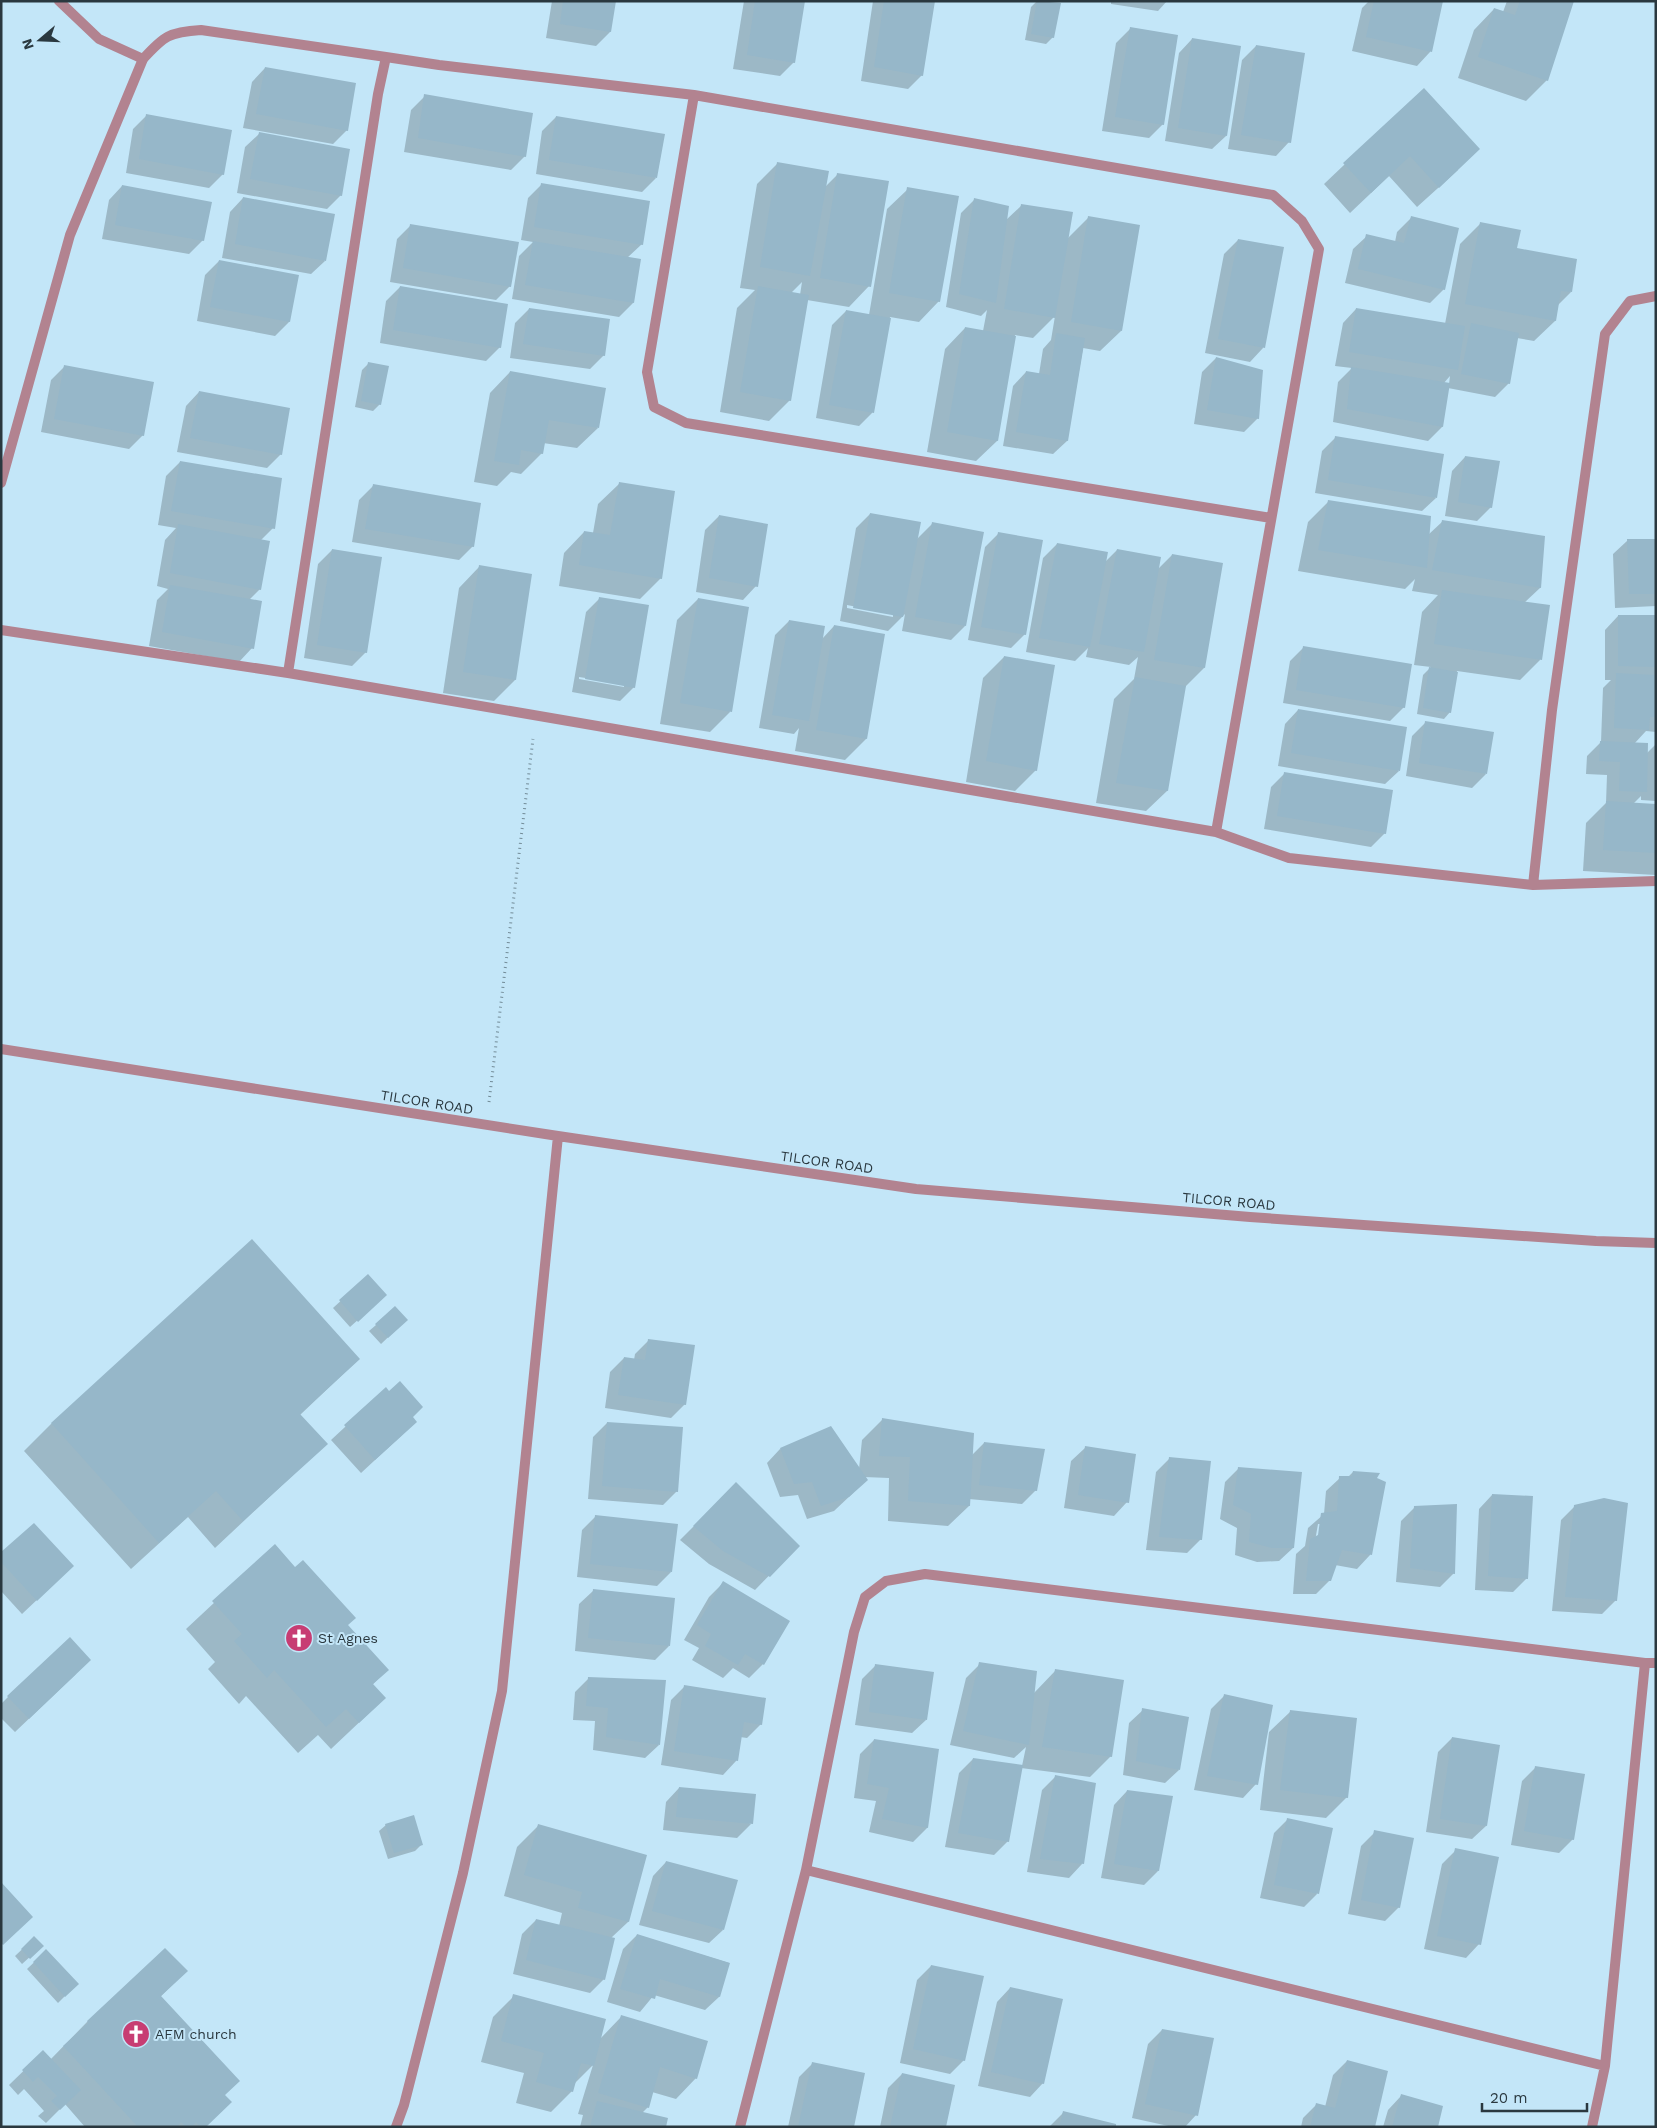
<svg xmlns="http://www.w3.org/2000/svg" width="1657" height="2128" font-family="'Work Sans',sans-serif">
<style>
.shadow{fill:#0003;fill-rule:evenodd}
.building{fill:#96b7c9}
.lines{fill:none;stroke-linecap:round;stroke-linejoin:round}
.path{stroke:#738c98;stroke-width:3;stroke-dasharray:1 4;stroke-linecap:butt}
.service{stroke:#b28390;stroke-width:10}
.minor{stroke:#b28390;stroke-width:10}
.tertiary{stroke:#b28390;stroke-width:10}
.labels{text-anchor:middle;stroke-width:4;stroke-linejoin:round;paint-order:stroke}
.street-label{font-size:14px;fill:#2a383f;stroke:#c3e6f8}
.poi-label{font-size:14px;fill:#2a383f;stroke:#c3e6f8;text-anchor:start}
</style>
<rect width="100%" height="100%" fill="#c3e6f8"/>
<path class="shadow" d="M552,1H615L610,32L596,46L546,38Z
M744,1H804L794,62L780,76L733,69Z
M873,1H933L922,75L908,89L861,81Z
M1037,1L1059,4L1053,37L1046,44L1025,40L1031,7Z
M1111,1H1167L1158,11L1111,4Z
M1369,1H1442L1430,52L1417,66L1352,51L1362,8Z
M1507,1H1572L1547,80L1526,101L1458,78L1474,30L1494,9L1503,12Z
M1130,29L1163,124L1149,138L1102,131L1116,43Z
M1192,39L1226,136L1212,149L1165,141L1179,53Z
M1256,46L1289,142L1276,156L1228,149L1242,60Z
M265,68L347,130L333,144L243,128L252,82Z
M1424,89L1458,170L1417,207L1389,176L1350,213L1324,184Z
M425,96L525,156L511,170L404,152L411,110Z
M147,115L223,174L209,188L126,173L133,129Z
M556,117L656,178L642,192L536,174L542,131Z
M259,134L341,195L327,209L237,193L245,147Z
M778,163L825,187L838,174L869,286L849,307L807,300L790,400L769,421L720,412L737,308L755,290L740,288L757,184ZM802,282L800,295L791,293Z
M542,184L642,244L627,258L633,303L619,317L512,299L519,256L533,242L521,240L528,198Z
M122,186L203,240L189,254L102,239L109,200Z
M908,189L939,301L919,322L890,317L872,413L859,426L816,418L832,325L846,311L869,315L887,209Z
M243,198L325,261L311,274L222,258L230,212Z
M974,200L1006,220L1022,205L1067,239L1088,218L1121,331L1100,351L1083,348L1067,441L1053,454L1003,446L1013,386L1026,372L1039,374L1043,349L1051,340L1055,316L1033,338L1015,335L997,441L976,461L927,452L945,349L965,328L983,331L987,310L981,316L946,307L961,213Z
M1411,218L1444,289L1430,303L1345,283L1353,249L1367,236L1395,242L1397,232Z
M1481,223L1571,292L1558,305L1555,321L1534,341L1517,338L1509,383L1495,397L1448,388L1442,427L1428,441L1333,422L1338,382L1352,368L1335,366L1343,323L1356,309L1445,324L1460,244ZM1450,376L1449,384H1443Z
M411,225L510,286L496,300L390,282L397,239Z
M1238,240L1263,348L1250,362L1205,353L1224,254Z
M219,261L297,276L289,322L275,336L197,321L205,275Z
M400,287L500,347L486,361L380,343L386,301Z
M529,309L604,355L590,369L510,358L515,323Z
M1216,358L1258,418L1244,432L1194,424L1202,372Z
M369,363L380,404L373,411L355,407L362,370Z
M65,366L143,435L129,449L41,432L51,380Z
M510,372L598,428L577,448L543,443L542,453L521,474L511,472L497,486L474,482L490,393Z
M199,392L281,454L267,468L177,452L186,406Z
M1336,437L1436,498L1422,511L1315,493L1322,451Z
M1465,457L1491,507L1477,521L1445,516L1452,471Z
M180,462L273,528L260,541V589L249,600L252,648L239,662L149,646L157,600L168,589L157,586L165,540L176,528L158,525L166,476Z
M619,484L661,578L640,599L559,586L564,553L584,532L593,533L598,504Z
M373,486L473,546L459,560L352,542L359,500Z
M1329,501L1428,535L1443,521L1544,537L1540,588L1524,603L1540,660L1520,680L1457,671L1450,712L1444,719L1417,714L1423,675L1431,667L1414,665L1422,612L1438,595L1412,591L1415,579L1405,589L1298,571L1308,522Z
M870,514L916,540L933,523L965,626L951,640L902,631L905,614L888,631L840,621L856,528ZM847,605L893,614V617L847,608Z
M719,516L756,586L743,600L696,592L705,530Z
M999,533L1025,634L1011,648L968,640L985,547Z
M1656,540V606L1615,608L1613,554L1627,541Z
M1057,544L1104,563L1117,550L1158,569L1172,555L1204,668L1184,688L1167,791L1146,811L1096,803L1114,699L1134,679L1138,657L1129,665L1086,657L1088,648L1075,661L1026,652L1043,558Z
M332,550L366,652L352,666L304,658L318,564Z
M479,567L531,575L515,680L494,701L443,693L459,588Z
M600,598L634,687L620,701L572,692L586,612ZM579,677L624,684V687L579,679Z
M698,599L730,712L710,732L660,724L677,620Z
M1618,616H1656V732L1646,731L1634,744L1647,753L1656,744V801L1641,800V796L1633,804L1656,805V875L1583,871L1586,823L1606,803L1607,775L1586,774L1587,756L1601,742L1603,688L1611,680H1605V630Z
M789,621L822,639L834,626L884,635L866,739L845,760L795,751L799,728L794,734L759,728L775,635Z
M1304,647L1404,707L1390,721L1283,703L1290,661Z
M1004,657L1036,770L1015,791L966,782L983,678Z
M1298,710L1399,771L1385,784L1278,766L1285,724Z
M1426,722L1486,774L1472,788L1406,776L1412,736Z
M1285,773L1385,833L1371,847L1264,829L1271,787Z
M368,1276L378,1302L350,1327L333,1308Z
M376,1325L400,1326L381,1344L369,1331Z
M649,1340L685,1404L671,1418L605,1408L610,1372L624,1358L634,1360L635,1354Z
M359,1359L300,1415L326,1444L215,1548L188,1517L131,1569L24,1451L52,1423Z
M386,1389L411,1418L401,1436L361,1473L331,1440Z
M883,1419L971,1456L984,1443L1036,1490L1022,1504L969,1499V1506L948,1526L888,1521L889,1478L864,1477L852,1494L834,1511L807,1519L798,1495L780,1497L767,1463L780,1449L859,1469L862,1440Z
M607,1423L677,1491L663,1505L588,1499L593,1437Z
M1085,1448L1127,1502L1114,1516L1064,1508L1071,1461Z
M1170,1458L1201,1539L1187,1553L1146,1550L1156,1472Z
M1239,1468L1293,1548L1279,1561L1257,1562L1235,1555L1237,1528L1220,1519L1225,1482Z
M1353,1472L1385,1483L1370,1555L1357,1569L1335,1565L1330,1580L1316,1594H1293L1296,1554L1305,1546L1308,1528L1324,1514L1326,1491L1340,1478L1348,1477ZM1318,1524H1321L1318,1542L1315,1541Z
M736,1484L798,1546L755,1590L709,1564L680,1540Z
M1492,1495L1527,1578L1513,1592L1475,1590L1479,1509Z
M1575,1506L1616,1600L1602,1614L1552,1611L1561,1520Z
M1415,1507L1454,1573L1440,1587L1396,1582L1401,1521Z
M596,1516L671,1572L657,1586L577,1577L582,1530Z
M275,1546L387,1670L372,1685L385,1698L331,1749L318,1735L298,1753L246,1696L239,1704L208,1669L215,1662L186,1629Z
M1,1554L58,1580L22,1614L1,1591Z
M723,1583L763,1664L749,1678L733,1668L723,1678L692,1660L699,1648L684,1640L709,1597Z
M593,1591L669,1646L655,1660L575,1651L579,1604Z
M980,1664L1034,1693L1056,1670L1111,1756L1090,1777L1021,1768L1008,1841L994,1855L945,1847L959,1773L973,1759L1022,1766L1026,1747L1014,1758L950,1745L966,1678Z
M875,1666L926,1720L912,1733L855,1725L862,1679Z
M76,1674L15,1732L1,1718V1704L8,1697Z
M589,1678L659,1745L645,1758L593,1750L595,1721L573,1720L575,1692Z
M685,1686L761,1724L747,1738L740,1737L736,1761L723,1775L661,1765L671,1700Z
M1224,1696L1256,1784L1243,1798L1194,1790L1211,1709Z
M1143,1710L1179,1770L1165,1783L1123,1775L1129,1723Z
M1290,1712L1347,1797L1326,1818L1260,1810L1269,1732Z
M1452,1738L1486,1826L1472,1839L1426,1832L1438,1752Z
M874,1740L938,1750L927,1828L913,1842L869,1832L876,1801L854,1798L860,1754Z
M1536,1767L1573,1839L1559,1853L1511,1845L1522,1781Z
M1056,1776L1082,1864L1069,1878L1027,1872L1042,1790Z
M679,1788L751,1824L737,1838L663,1830L666,1802Z
M1127,1791L1158,1871L1144,1885L1101,1878L1114,1805Z
M1288,1819L1317,1894L1304,1907L1260,1898L1274,1833Z
M386,1825L421,1845L415,1851L388,1859L379,1831Z
M538,1826L646,1856L628,1922L611,1938L604,1979L590,1993L513,1974L522,1934L536,1920L559,1926L562,1913L504,1896L517,1847Z
M1375,1832L1399,1907L1385,1921L1348,1914L1361,1846Z
M1456,1850L1479,1944L1466,1958L1424,1949L1442,1864Z
M666,1862L723,1930L709,1943L639,1925L653,1876Z
M637,1935L729,1963L719,1997L705,2010L654,1995L640,2012L607,2002L623,1949Z
M34,1938L42,1946L22,1964L15,1956Z
M46,1951L77,1984L58,2003L27,1969Z
M931,1966L964,2060L950,2074L900,2063L917,1980Z
M186,1971L160,1997L224,2095L206,2127H85L65,2104L46,2123L38,2116L44,2111L24,2089L18,2095L9,2085L43,2052L50,2060L87,2022Z
M1010,1988L1043,2083L1030,2097L978,2086L997,2002Z
M514,1996L600,2039L621,2017L696,2078L676,2099L652,2092L648,2107L642,2113L664,2127H580L583,2115L578,2114L593,2065L574,2084L572,2091L551,2112L516,2103L524,2073L481,2062L493,2017Z
M1162,2030L1196,2115L1185,2127H1173L1132,2118L1148,2044Z
M1347,2061L1373,2127H1301L1303,2118L1317,2104L1325,2107L1333,2075Z
M813,2063L853,2127H788L799,2077Z
M902,2074L945,2127H880L888,2088Z
M1401,2096L1436,2127H1383L1388,2110Z
M1063,2113L1114,2127H1049Z"/>
<path class="building" d="M563,1H616L611,32L560,24Z
M755,1H805L795,63L747,55Z
M884,1H935L923,76L874,67Z
M1037,1L1061,3L1054,38L1031,34Z
M1374,1H1443L1432,52L1366,37Z
M1520,1H1574L1548,81L1478,57L1494,8L1515,15Z
M1130,27L1178,35L1164,125L1115,117Z
M1192,38L1241,46L1227,136L1178,128Z
M1256,45L1305,53L1291,143L1241,135Z
M265,67L356,83L348,131L256,114Z
M1424,88L1480,149L1439,188L1410,156L1371,193L1343,163Z
M424,94L533,113L526,157L418,138Z
M146,114L232,130L224,175L139,159Z
M556,116L665,134L657,178L549,160Z
M259,132L350,149L342,196L250,179Z
M777,162L829,171L810,276L760,267Z
M837,173L889,181L871,287L820,278Z
M541,183L650,201L643,245L534,227Z
M122,185L212,202L204,241L115,225Z
M907,187L959,196L940,302L889,293Z
M243,197L335,214L326,261L235,244Z
M974,198L1009,206L996,303L959,294Z
M1021,204L1073,212L1055,318L1004,309Z
M1088,216L1140,225L1122,331L1071,322Z
M1411,216L1459,228L1445,290L1358,269L1366,234L1404,243Z
M1480,222L1521,230L1517,248L1577,259L1572,292L1561,291L1556,321L1465,304Z
M410,224L519,242L511,287L403,268Z
M1238,239L1284,247L1265,348L1218,339Z
M533,241L641,259L634,303L525,285Z
M219,260L299,275L290,322L210,307Z
M400,286L508,304L501,348L393,330Z
M758,286L809,295L791,401L740,392Z
M529,308L610,319L605,356L523,344Z
M1356,308L1465,326L1458,370L1349,352Z
M846,310L891,318L874,413L829,405Z
M1471,323L1519,333L1510,384L1461,374Z
M965,327L1016,336L998,441L947,432Z
M1056,333L1085,338L1068,441L1016,432L1026,371L1050,375Z
M1216,357L1263,370L1259,419L1207,410Z
M368,362L389,366L381,405L361,401Z
M64,365L154,382L144,436L54,419Z
M1351,367L1450,383L1443,427L1347,409Z
M510,371L606,388L599,428L549,420L543,454L521,450L519,465L494,461Z
M199,391L290,408L282,455L190,438Z
M1335,436L1444,454L1437,498L1328,480Z
M1465,456L1500,461L1492,508L1458,502Z
M180,461L282,478L275,529L171,511Z
M619,482L675,491L662,579L579,565L584,531L610,535Z
M373,484L481,503L474,547L365,529Z
M1328,500L1431,516L1427,568L1318,550Z
M870,513L921,522L903,617L853,608Z
M719,515L768,524L758,587L709,578Z
M1442,520L1545,536L1541,588L1432,570Z
M932,522L984,532L966,626L915,617Z
M178,524L270,541L261,590L170,573Z
M998,532L1043,540L1026,635L981,627Z
M1627,539H1656V594H1629Z
M1057,543L1108,552L1090,647L1039,638Z
M332,549L382,557L367,653L317,645Z
M1117,549L1161,557L1144,652L1099,644Z
M1172,554L1223,563L1205,668L1154,660Z
M479,565L532,574L516,680L463,672Z
M170,585L262,601L254,649L162,632Z
M1442,590L1550,605L1542,660L1434,644Z
M599,597L649,605L635,688L585,679Z
M698,598L749,607L732,712L680,703Z
M1618,615H1656V667L1618,666Z
M789,620L825,626L809,721L772,715Z
M834,625L885,634L867,739L816,730Z
M1303,646L1412,664L1405,708L1296,690Z
M1004,656L1055,665L1037,771L986,761Z
M1429,667L1458,672L1451,713L1423,708Z
M1616,673L1656,675V717H1650L1649,730L1614,728Z
M1135,677L1186,686L1168,791L1116,783Z
M1298,709L1407,727L1400,771L1291,753Z
M1425,721L1494,732L1487,774L1419,763Z
M1600,741L1648,743L1647,792L1619,791L1620,762L1599,761Z
M1284,772L1393,790L1386,834L1277,816Z
M1606,801L1656,804V853L1603,850Z
M252,1239L360,1359L300,1414L328,1444L243,1521L216,1491L159,1543L51,1423Z
M368,1274L387,1295L358,1322L339,1300Z
M395,1306L408,1320L388,1338L375,1324Z
M648,1339L695,1345L686,1405L618,1395L624,1357L645,1360Z
M400,1381L423,1407L413,1417L417,1422L375,1460L344,1425L386,1387L389,1391Z
M882,1418L974,1433L970,1506L908,1501L910,1457L879,1456Z
M607,1422L683,1427L678,1492L602,1486Z
M831,1426L868,1480L849,1497L821,1506L812,1482L794,1484L780,1448Z
M984,1442L1045,1449L1037,1491L979,1485Z
M1085,1446L1136,1454L1129,1503L1078,1495Z
M1169,1457L1211,1461L1202,1540L1159,1537Z
M1238,1467L1302,1472L1294,1548H1272L1249,1542L1251,1514L1233,1505Z
M1353,1471L1380,1473L1377,1478L1386,1482L1372,1555L1342,1550L1331,1581H1306L1310,1539L1318,1535L1321,1513L1337,1511L1339,1476H1352Z
M736,1482L800,1546L770,1577L723,1551L693,1526Z
M1492,1494L1533,1496L1528,1579L1488,1576Z
M1604,1498L1628,1503L1617,1601L1565,1597L1574,1505Z
M1457,1504L1455,1574L1410,1568L1414,1506Z
M595,1515L678,1524L672,1572L590,1564Z
M34,1523L74,1566L37,1601L1,1562V1552Z
M275,1544L295,1567L303,1560L356,1618L348,1625L389,1670L373,1684L386,1698L359,1723L346,1709L326,1727L274,1670L267,1678L234,1641L242,1634L212,1601Z
M723,1581L790,1621L764,1665L745,1654L738,1665L705,1646L711,1634L697,1625Z
M593,1589L675,1598L670,1646L588,1638Z
M70,1637L91,1660L29,1719L7,1696Z
M979,1662L1037,1671L1029,1745L963,1731Z
M875,1664L934,1672L927,1720L869,1712Z
M1055,1669L1124,1680L1112,1757L1042,1747Z
M588,1677L666,1680L660,1745L606,1737L608,1708L586,1706Z
M684,1685L766,1698L762,1725L744,1722L738,1761L674,1751Z
M1224,1694L1273,1705L1258,1785L1207,1776Z
M1142,1708L1189,1717L1180,1770L1136,1761Z
M1290,1710L1357,1718L1348,1798L1280,1790Z
M1452,1737L1500,1745L1487,1826L1440,1819Z
M874,1739L939,1749L928,1828L882,1819L889,1788L867,1784Z
M973,1758L1023,1765L1009,1842L958,1833Z
M1535,1766L1585,1774L1574,1840L1524,1831Z
M1055,1775L1096,1783L1084,1864L1040,1859Z
M679,1787L756,1794L753,1824L676,1817Z
M1127,1790L1173,1796L1159,1871L1114,1864Z
M414,1815L423,1845L394,1853L385,1824Z
M1287,1818L1333,1828L1319,1894L1274,1885Z
M538,1824L647,1855L629,1922L578,1908L582,1892L524,1875Z
M1374,1830L1414,1838L1400,1908L1361,1900Z
M1455,1848L1499,1857L1481,1945L1437,1936Z
M666,1861L738,1880L724,1930L652,1911Z
M1,1882L33,1917L3,1945L1,1943Z
M536,1919L615,1938L605,1980L526,1960Z
M637,1934L730,1963L720,1997L660,1979L655,1999L620,1989Z
M34,1936L44,1946L30,1959L21,1949Z
M165,1948L188,1971L161,1996L240,2081L225,2095L232,2102L206,2127H200L196,2122L192,2127H186L181,2122L177,2127H138L63,2046L88,2023L87,2021Z
M46,1949L79,1984L65,1997L33,1962Z
M931,1965L984,1976L965,2061L913,2049Z
M1010,1987L1063,1999L1044,2084L991,2072Z
M513,1994L606,2019L594,2066L581,2063L573,2092L536,2082L544,2053L501,2041Z
M621,2015L708,2041L697,2079L660,2067L649,2108L598,2093Z
M1162,2029L1214,2038L1198,2116L1145,2104Z
M43,2050L81,2090L60,2110L51,2101L57,2096L38,2077L33,2082L22,2070Z
M1347,2060L1388,2071L1375,2127H1310L1316,2103L1335,2108Z
M812,2062L865,2073L854,2127H798Z
M902,2073L955,2085L946,2127H890Z
M1401,2094L1443,2106L1438,2127H1392Z
M597,2101L668,2118L666,2127H590Z
M1063,2111L1116,2124V2127H1059Z"/>
<g class="lines">
<path class="path" d="M489,1102L533,739"/>
<path class="service" d="M59,1L99,39L143,59"/>
<path class="minor" d="M1,483L70,235L143,59C164,36 169,32 201,30L386,57
M1,630L288,673L1216,832L1289,858L1533,885L1656,881
M288,673L378,94L386,57L439,65L694,95
M1216,832L1319,249L1302,221L1273,195L694,95L647,372L654,407L686,423L1271,518
M1533,885L1552,710L1605,334L1630,301L1656,296
M806,1870L1605,2066
M740,2127L806,1870L854,1632L865,1597L886,1581L925,1574L1645,1663H1656
M1592,2127L1605,2066L1645,1663"/>
<path class="tertiary" d="M1,1049L558,1136L916,1189L1250,1217L1596,1241L1656,1243
M396,2127L404,2105L463,1873L502,1691L558,1136"/>
</g>
<defs>
<g id="church-disc" transform="scale(1.4375)"><circle r="9.5" fill="#c73d73" stroke="#c3e6f8"/><path d="M-1.2-6h2.4v3.5h3.3v2.4h-3.3V6h-2.4V-.1h-3.3v-2.4h3.3Z" fill="#fff"/></g>
</defs>
<g fill-rule="evenodd">
<use href="#church-disc" x="299" y="1638"/>
<use href="#church-disc" x="136" y="2034"/>
</g>
<g class="labels">
<g class="street-label">
<text transform="translate(427 1102) rotate(9)" y="5">TILCOR ROAD</text>
<text transform="translate(827 1162) rotate(8)" y="5">TILCOR ROAD</text>
<text transform="translate(1229 1201) rotate(5)" y="5">TILCOR ROAD</text>
</g>
<g class="poi-label">
<text x="318" y="1643">St Agnes</text>
<text x="155" y="2039">AFM church</text>
</g>
</g>
<rect width="1657" height="2128" fill="none" stroke="#2a383f" stroke-width="5"/>
<g transform="translate(40 40) rotate(251)" stroke="#c3e6f8" stroke-width="4" paint-order="stroke">
<path d="M0-4L9 19L0 12L-9 19Z" fill="#2a383f"/>
<text y="-8" font-size="14" font-weight="bold" text-anchor="middle" fill="#2a383f">N</text>
</g>
<path d="M1482 2103v8h105v-8" fill="none" stroke="#2a383f" stroke-width="2.5"/>
<text x="1490" y="2103" font-size="15" fill="#2a383f" stroke="#c3e6f8" stroke-width="4" paint-order="stroke">20 m</text>
</svg>
